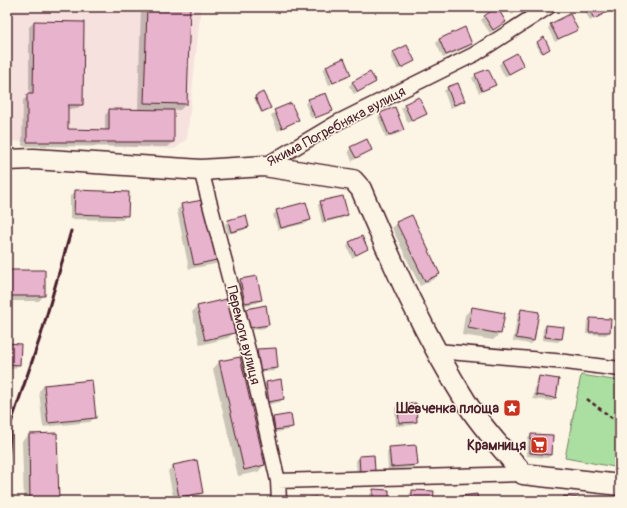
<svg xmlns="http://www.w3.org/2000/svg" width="627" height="508" font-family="Pangolin,sans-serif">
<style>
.built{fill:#f6e1de}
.green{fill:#abdfa1;stroke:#7a7f66}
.shadow{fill:#0003}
.building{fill:#e8b3cc;stroke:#4a1f2b}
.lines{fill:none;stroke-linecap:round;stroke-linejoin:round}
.street-casing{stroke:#4a1f2b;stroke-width:17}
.secondary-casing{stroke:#4a1f2b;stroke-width:23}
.path{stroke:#4a1f2b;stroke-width:2.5;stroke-dasharray:4 3;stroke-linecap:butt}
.street{stroke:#fcf5e5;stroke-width:14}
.secondary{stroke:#fcf5e5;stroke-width:20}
.rail{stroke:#4a1f2b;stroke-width:3}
.labels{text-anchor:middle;stroke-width:3;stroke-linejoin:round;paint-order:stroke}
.street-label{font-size:14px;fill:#4a1f2b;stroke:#fcf5e5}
.poi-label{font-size:14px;font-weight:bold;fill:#4a1f2b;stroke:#fcf5e5;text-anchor:end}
</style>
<rect width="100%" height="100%" fill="#fcf5e5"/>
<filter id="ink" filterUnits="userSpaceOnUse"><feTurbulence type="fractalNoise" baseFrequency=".025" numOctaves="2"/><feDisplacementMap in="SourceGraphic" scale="8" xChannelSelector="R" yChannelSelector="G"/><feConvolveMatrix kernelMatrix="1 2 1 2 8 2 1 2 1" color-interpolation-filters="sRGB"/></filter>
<g filter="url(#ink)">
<path class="built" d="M7,7H201L187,139L175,149L7,141Z"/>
<path class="green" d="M581,375L620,381V468L565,458Z"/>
<path class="shadow" d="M141,7H189L186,104L180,110H173V142L168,147L22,146L23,100L29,95V27L34,22L82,104L77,109H67V130L105,131V115L110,110L138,111Z
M507,7H525L512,15Z
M583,7H613L614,8L590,21Z
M484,17L505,22L490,33L481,20Z
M551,25L576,29L555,42L548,28Z
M439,39L471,43L468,47L443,58L436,43Z
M544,39L548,50L541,53L536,44Z
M394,53L414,61L398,70L391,56Z
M343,60L350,75L347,78L329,85L323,70L326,67Z
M502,61L523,66L505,77L499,65Z
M476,75L494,85L479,93L472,78Z
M375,81L354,94L349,86L353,82Z
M448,88L464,101L461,104L450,108L444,91Z
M255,97L268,109L261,113L254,98Z
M309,100L332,111L329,114V112L311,118L305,103Z
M291,104L298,120L278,131L271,115Z
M404,105L425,114L408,123L401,108Z
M381,114L403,129L400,133L386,138L378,117Z
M351,148L371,150L352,161L348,151Z
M76,191L127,215L122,220L70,219V196Z
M321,202L347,215L343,218L322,223L318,205Z
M182,205L220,259L215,264L189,269L177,210Z
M277,211L310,219L307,223L278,230L273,215Z
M229,221L248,226L244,230L228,234L225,224Z
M397,223L439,274L434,279L420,286L392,228Z
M350,243L367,249L352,258L347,246Z
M7,271L44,295L39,301H7Z
M256,277L261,300L257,303L242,306L237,283L240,280Z
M197,307L234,333L228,338L200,345L192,312Z
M472,308L500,334L493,340L462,335L465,315Z
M246,310L268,324L265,328L246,331L243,313Z
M522,310L534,340L530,344L513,341L518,313Z
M590,319L609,332L606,335L586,334L587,322Z
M546,326L561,339L558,342L542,340L543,329Z
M7,344L19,364L14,369H7Z
M258,350L277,368L274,371L257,373L255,354Z
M219,362L264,465L258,472L238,476L213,369Z
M539,377L558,380L555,398L552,401L533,399L536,380Z
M266,383L283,399L280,402L266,405L263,386Z
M44,386L95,417L90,422L43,427L39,391Z
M398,405L416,422L412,425L396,426L395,408Z
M273,418L292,427L288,430L272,433L270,421Z
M56,434L58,501H24L22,441L29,435Z
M532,435L551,454L548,458L527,456L528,438Z
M390,448L417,464L413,468L388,470L387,452Z
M359,457L374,470L371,473L357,475L356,461Z
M173,466L202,492L197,497L174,501L168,471Z
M374,490L388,501H370V494Z
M413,491L432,501H409V494Z"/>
<path class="building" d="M147,7H190L187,104L144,103Z
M497,7L506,22L493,30L484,16Z
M588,7H614L615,8L594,19Z
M570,14L578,30L558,39L550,24Z
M34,21L84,22L83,105H68V129L109,130V109L174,110V142H27V94H33Z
M465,27L472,44L446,55L439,39Z
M544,37L550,49L543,53L537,42Z
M407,45L415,61L401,68L393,52Z
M517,53L524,66L509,74L502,61Z
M344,58L351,75L333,83L326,66Z
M488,69L496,85L482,91L475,74Z
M370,72L376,82L358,92L352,82Z
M458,83L465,101L454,105L447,87Z
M263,92L271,108L262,112L255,96Z
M326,93L333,111L315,118L308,99Z
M419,97L427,114L412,121L404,104Z
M291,103L299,120L282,128L274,110Z
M395,107L404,130L389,135L380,113Z
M367,139L372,150L356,158L350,147Z
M75,190L129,192L128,216L74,214Z
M343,196L348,215L325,221L320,201Z
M208,199L221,259L194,265L181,204Z
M306,202L311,220L281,228L276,210Z
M246,215L249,227L231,232L228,220Z
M412,215L440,274L425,281L396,222Z
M362,236L368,249L356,255L349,242Z
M7,270H45V296H7Z
M257,276L262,300L245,303L240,279Z
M227,299L235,333L205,340L197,306Z
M266,305L269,325L249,328L246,309Z
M472,307L505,313L501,334L468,328Z
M521,309L539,312L534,341L516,338Z
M590,318L611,319L610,332H589Z
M546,325L564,327L562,339L545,337Z
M7,343L21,344L20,365L7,364Z
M276,348L278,368L260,370L257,349Z
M240,357L265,465L244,470L219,361Z
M539,376L559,379L556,398L536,395Z
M281,379L284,399L269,402L266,382Z
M92,380L96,418L48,423L44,385Z
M416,403L417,422L399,423L398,404Z
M291,414L293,427L275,430L273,417Z
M57,433L59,501H30L29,434Z
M531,434L553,435L552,455L530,453Z
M416,445L418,465L391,467L389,447Z
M374,455L375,471L360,472L359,456Z
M197,460L203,493L179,497L173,465Z
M373,489L389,490V501H373Z
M412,490L434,491L433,501H412Z
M477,494L478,501H461V496Z
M564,496L586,499V501H563Z
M316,497L317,501H297V499Z"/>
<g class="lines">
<g class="street-casing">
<path id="street" d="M264,166L338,122L475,54L548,7
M201,170L248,350L278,481L279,501
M437,351L566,362L620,369
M278,481L523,474"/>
</g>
<g class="secondary-casing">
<path id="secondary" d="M7,160L34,159L201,170L264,166L353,180L361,189C392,263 425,337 468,405C483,429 505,451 523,474L620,485"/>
</g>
<path class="path" d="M587,399L620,424"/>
<use href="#street" class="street"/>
<use href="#secondary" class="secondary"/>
<path class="rail" d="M8,501L7,473L11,423L41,335L71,231"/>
</g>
</g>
<defs>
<g id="sight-square" transform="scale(0.9)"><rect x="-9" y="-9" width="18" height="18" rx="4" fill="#c8321e" stroke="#fcf5e5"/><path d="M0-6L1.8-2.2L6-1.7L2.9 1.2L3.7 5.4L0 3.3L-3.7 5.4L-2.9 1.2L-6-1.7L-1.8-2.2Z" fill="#fff"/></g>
<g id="supermarket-square" transform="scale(0.9)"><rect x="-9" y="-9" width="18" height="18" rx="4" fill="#c8321e" stroke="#fcf5e5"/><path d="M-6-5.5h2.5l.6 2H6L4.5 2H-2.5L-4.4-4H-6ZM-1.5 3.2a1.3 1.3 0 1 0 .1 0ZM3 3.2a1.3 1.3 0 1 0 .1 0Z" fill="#fff"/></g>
</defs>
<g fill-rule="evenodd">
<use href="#sight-square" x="512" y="408"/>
<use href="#supermarket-square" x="539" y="445"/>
</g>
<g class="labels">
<g class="street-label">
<text transform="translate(336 126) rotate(-28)" y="5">Якима Погребняка вулиця</text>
<text transform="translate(244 335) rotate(76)" y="5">Перемоги вулиця</text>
</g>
<g class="poi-label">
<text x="499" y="413">Шевченка площа</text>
<text x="526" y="450">Крамниця</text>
</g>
</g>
<rect width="627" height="508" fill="none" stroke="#fcf5e5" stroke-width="24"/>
<rect x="12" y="12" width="603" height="484" fill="none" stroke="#4a1f2b" stroke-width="1.5" filter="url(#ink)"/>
</svg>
